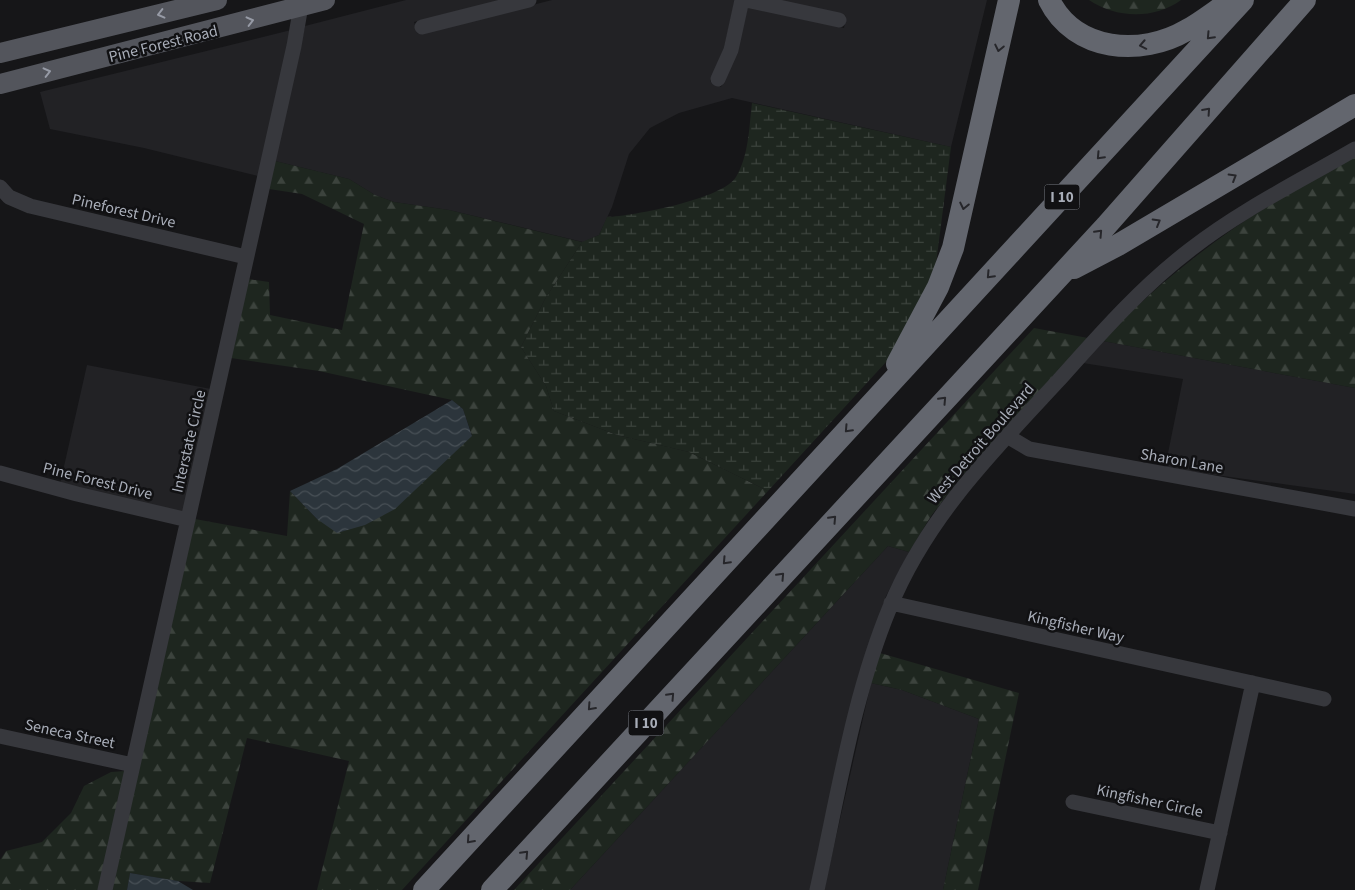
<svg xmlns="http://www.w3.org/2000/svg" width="1355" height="890" font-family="'Source Sans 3',sans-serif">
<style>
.built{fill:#222225}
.forest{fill:url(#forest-firs)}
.wetland{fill:url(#wetland-marsh)}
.water{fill:url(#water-waves)}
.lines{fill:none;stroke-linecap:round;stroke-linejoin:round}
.minor{stroke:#37383d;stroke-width:15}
.major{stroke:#53555c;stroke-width:20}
.highway{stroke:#63666e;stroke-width:22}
.oneway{stroke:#979ba6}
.oneway2{stroke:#26262a}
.labels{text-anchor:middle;stroke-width:5;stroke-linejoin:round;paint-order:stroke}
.shield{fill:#111113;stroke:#7b7e86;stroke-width:1}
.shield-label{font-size:15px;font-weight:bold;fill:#a8adb8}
.street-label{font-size:16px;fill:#a8adb8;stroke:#111113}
</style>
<defs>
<pattern id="forest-firs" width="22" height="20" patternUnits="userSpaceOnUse" patternTransform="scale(1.25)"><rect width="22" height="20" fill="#1e261f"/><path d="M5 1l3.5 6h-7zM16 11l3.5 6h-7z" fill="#3c433d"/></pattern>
<pattern id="wetland-marsh" width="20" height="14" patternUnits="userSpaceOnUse" patternTransform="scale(1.25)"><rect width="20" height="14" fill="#1e261f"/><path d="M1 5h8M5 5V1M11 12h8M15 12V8" fill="none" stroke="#3c433d"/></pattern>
<pattern id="water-waves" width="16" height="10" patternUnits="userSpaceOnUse" patternTransform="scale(1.25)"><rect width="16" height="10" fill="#2c353c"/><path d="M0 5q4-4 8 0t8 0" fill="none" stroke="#485056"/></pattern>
</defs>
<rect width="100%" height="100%" fill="#161618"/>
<path class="built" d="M406,0H504L414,22L418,34L552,0H735L724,48L710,81L721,87L737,52L748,6L844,28L846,16L773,0H987L951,147L732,98L679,113L650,128L629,154L612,207L599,235L583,242L449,210L394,202L375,195L349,179L275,161L305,26Z
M291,30L258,176L144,148L50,129L40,92Z
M1103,341L1355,388V494L1165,468L1183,379L1083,363Z
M87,365L211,389L183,512L60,484Z
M888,546L909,552L886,596L810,890H570Z
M871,683L902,690L979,719L943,890H824Z"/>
<path class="forest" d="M1089,0H1181C1154,20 1115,18 1089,0Z
M1355,157V388L1103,341C1172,266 1264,202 1355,157Z
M275,161L349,179L375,195L394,202L449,210L582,242L545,299L521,347L546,386L554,411L617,435L689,452L768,491L402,890H317L349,761L247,738L210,883L178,881L130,873L127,890H112L195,519L287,536L290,491L317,519L443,463L472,435L463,409L452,400L319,371L231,358L248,279L269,282L270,315L342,330L364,224L302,194L269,189Z
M1034,328L1088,338L960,478L931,516L909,552L888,546L570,890H514Z
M880,653L1019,693L978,890H943L979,719L902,690L871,683Z
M125,771L98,890H0V860L6,851L42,842L71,813L84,786L111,772Z"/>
<path class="wetland" d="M752,103L951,147L936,264L916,315L897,350L768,491L689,452L617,435L554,411L546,386L521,347L545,299L582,242L599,235L607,217C633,216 723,199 736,177C749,155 749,127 752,103Z"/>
<path class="water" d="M452,400L463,409L472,436L395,509L365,525L337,533L317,519L290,491L337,469Z
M130,873L178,881L193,890H127Z"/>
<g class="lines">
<path class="minor" d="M746,0L839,20
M422,27L529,0
M718,79L731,50L742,0
M0,187L9,197L30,206L246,257
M1007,436L1029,449L1355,509
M0,473L77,494L188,520
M891,603L1324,699
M0,736L133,765
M1073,802L1220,833
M105,890L294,46L302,0
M817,890C838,796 853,696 890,607C927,517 993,451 1058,381C1100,334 1141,287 1191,249C1241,210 1300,181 1355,149
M1207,890L1253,683"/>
<path class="major" d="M0,53L217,0
M0,84L325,0"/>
<path class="highway" d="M1049,0C1075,52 1141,57 1187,30C1202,22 1215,11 1229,2
M1074,268L1118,245L1355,105
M897,364L938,287L953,248L1009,0
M424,890L1243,0
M492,890L1106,226L1305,0"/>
</g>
<defs><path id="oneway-chevron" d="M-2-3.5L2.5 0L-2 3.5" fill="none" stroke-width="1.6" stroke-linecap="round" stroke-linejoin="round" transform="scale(1.25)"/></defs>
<g class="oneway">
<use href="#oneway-chevron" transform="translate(161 14) rotate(166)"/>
<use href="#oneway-chevron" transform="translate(250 21) rotate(-14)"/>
<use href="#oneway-chevron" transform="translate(47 72) rotate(-14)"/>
</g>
<g class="oneway2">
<use href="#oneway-chevron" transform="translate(1210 36) rotate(133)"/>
<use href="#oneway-chevron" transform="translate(1143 45) rotate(169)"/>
<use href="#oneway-chevron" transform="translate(999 48) rotate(102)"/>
<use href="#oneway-chevron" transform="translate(1207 111) rotate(-48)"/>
<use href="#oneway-chevron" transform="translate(1100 156) rotate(133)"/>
<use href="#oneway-chevron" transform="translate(1233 177) rotate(-31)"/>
<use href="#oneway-chevron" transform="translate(964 206) rotate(102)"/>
<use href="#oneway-chevron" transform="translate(1157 222) rotate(-30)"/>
<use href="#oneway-chevron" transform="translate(1099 233) rotate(-47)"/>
<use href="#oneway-chevron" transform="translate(990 275) rotate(133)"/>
<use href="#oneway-chevron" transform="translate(943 400) rotate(-47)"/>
<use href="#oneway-chevron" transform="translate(848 429) rotate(133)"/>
<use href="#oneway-chevron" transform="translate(833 519) rotate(-47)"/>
<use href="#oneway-chevron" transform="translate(726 561) rotate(133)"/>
<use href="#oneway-chevron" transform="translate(781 576) rotate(-47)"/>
<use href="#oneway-chevron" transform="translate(671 696) rotate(-47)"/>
<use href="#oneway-chevron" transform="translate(591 707) rotate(132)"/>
<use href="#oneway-chevron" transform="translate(470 840) rotate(132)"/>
<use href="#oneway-chevron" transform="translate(525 854) rotate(-47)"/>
</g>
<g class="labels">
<g class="shield">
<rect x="1044.5" y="184.5" width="35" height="25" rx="4"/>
<rect x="628.5" y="710.5" width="35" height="25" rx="4"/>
</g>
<g class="shield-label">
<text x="1062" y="202">I 10</text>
<text x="646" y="728">I 10</text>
</g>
<g class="street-label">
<text transform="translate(163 43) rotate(-14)" y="6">Pine Forest Road</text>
<text transform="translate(124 210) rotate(13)" y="6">Pineforest Drive</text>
<text transform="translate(188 441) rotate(-77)" y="6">Interstate Circle</text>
<text transform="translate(980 443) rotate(-49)" y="6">West Detroit Boulevard</text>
<text transform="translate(1182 460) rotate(10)" y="6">Sharon Lane</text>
<text transform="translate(98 480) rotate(14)" y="6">Pine Forest Drive</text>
<text transform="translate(1076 626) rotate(13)" y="6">Kingfisher Way</text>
<text transform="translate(70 733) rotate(12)" y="6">Seneca Street</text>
<text transform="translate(1150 800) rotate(12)" y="6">Kingfisher Circle</text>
</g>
</g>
</svg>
